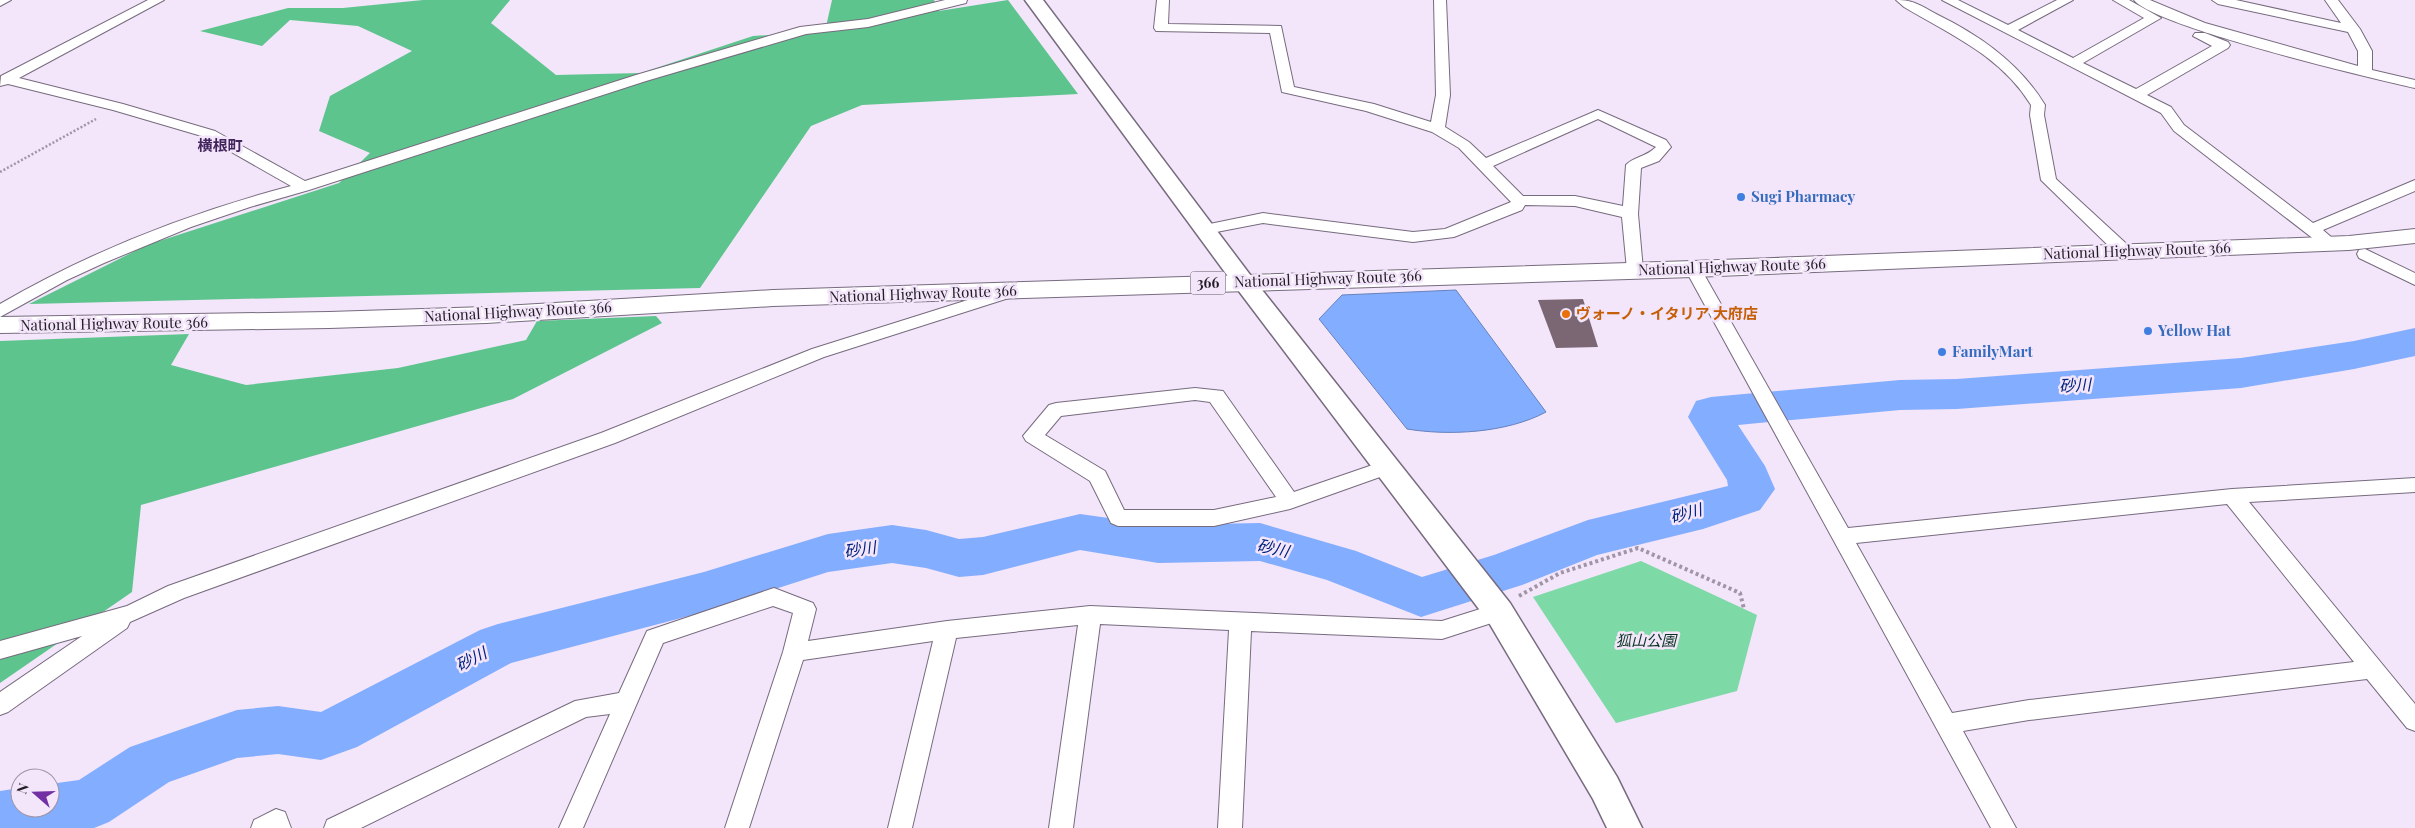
<svg xmlns="http://www.w3.org/2000/svg" width="2415" height="828" font-family="'Playfair Display','Noto Sans JP',serif">
<style>
.green{fill:#7dd9a5}
.forest{fill:#5dc48d}
.water{fill:#83adfe;stroke:#6682bd}
.lines{fill:none;stroke-linecap:round;stroke-linejoin:round}
.river{fill:#83adfe;fill-rule:evenodd}
.building{fill:#7b6673}
.street-casing{stroke:#776b7e;stroke-width:2}
.secondary-casing{stroke:#776b7e;stroke-width:3}
.highway-casing{stroke:#776b7e;stroke-width:2}
.path-far1{stroke:#a095a5;stroke-width:2.5;stroke-dasharray:2 2;stroke-linecap:butt}
.path{stroke:#a095a5;stroke-width:4;stroke-dasharray:3 3;stroke-linecap:butt}
.street{fill:#fff;fill-rule:evenodd}
.secondary{fill:#fff;fill-rule:evenodd}
.highway{fill:#fff;fill-rule:evenodd}
.shop-dot{fill:#3f7fe0;stroke:#f3e5fa;stroke-width:2}
.food-dot{fill:#e8710a;stroke:#f3e5fa;stroke-width:2}
.labels{text-anchor:middle;stroke-width:5;stroke-linejoin:round;paint-order:stroke}
.shield{fill:#f3e5fa;stroke:#615964;stroke-width:1}
.shield-label{font-size:14px;font-weight:bold;fill:#221d24}
.far-quarter-label{font-size:15px;font-weight:bold;fill:#43255d;stroke:#f3e5fa}
.shop-label{font-size:15px;font-weight:bold;fill:#366cbe;stroke:#f3e5fa;text-anchor:start}
.street-label{font-size:15px;fill:#221d24;stroke:#f3e5fa}
.food-label{font-size:15px;font-weight:bold;fill:#c56008;stroke:#f3e5fa;text-anchor:start}
.park-label{font-size:15px;font-style:italic;fill:#04321d;stroke:#f3e5fa}
.water-label{font-size:16px;font-style:italic;fill:#00227c;stroke:#f3e5fa}
</style>
<rect width="100%" height="100%" fill="#f3e5fa"/>
<path class="green" d="M1641,561L1757,615L1737,691L1616,723L1533,597Z"/>
<path class="forest" d="M423,0H510L491,23L556,75L641,73L753,36L825,31L832,0H934L939,11L1008,0L1078,94L862,105L811,126L700,288L29,304L147,245L339,183L370,153L319,131L330,96L412,51L358,26L290,20L262,46L200,31L288,8H343Z
M656,316L662,323L513,399L141,505L132,592L0,683V341L189,334L171,365L246,385L398,368L526,340L537,321Z"/>
<path class="water" d="M1456,290L1546,412C1507,433 1449,436 1407,429L1319,319L1342,295Z"/>
<g class="lines">
<path class="river" d="M2415,328V356L2354,369L2241,388L1957,409L1900,410L1738,425L1765,466L1775,489L1760,510L1703,529L1597,555L1522,585L1421,617L1327,580L1260,561L1158,563L1080,550L983,575L959,577L926,568L892,563L828,572L704,612L511,663L357,747L321,760L278,754L237,758L169,782L109,822L94,828H0V791L20,788V808H50V784L79,780L130,747L237,710L278,706L321,712L480,630L498,624L704,572L828,534L892,525L926,530L959,539L983,537L1080,514L1158,525L1260,523L1356,551L1422,577L1494,555L1588,520L1728,486L1727,480L1688,417L1696,401L1711,397L1900,380L1957,379L2241,358L2354,341Z"/>
</g>
<path class="building" d="M1583,299L1598,347L1556,348L1538,300Z"/>
<g class="lines">
<g class="street-casing">
<path id="street" d="M0,0H11L0,6Z
M148,0H164L19,78L123,104L215,131L305,181L636,75L800,27L868,19L945,0H967L966,3L868,27L806,34L646,81L309,190L250,207L191,227L104,263L67,280L0,317V304C91,251 189,213 291,186L205,137L113,110L8,84L0,86L1,76Z
M1157,0H1169L1168,24L1281,26L1294,87L1374,104L1431,122L1436,95L1434,0H1446L1450,95L1445,127L1469,142L1486,158L1598,110L1666,140L1671,147L1659,161L1641,168L1638,214L1643,270L1641,274H1629L1627,270L1622,217L1575,206L1525,205L1522,210L1454,237L1413,242L1263,223L1206,234L1200,232L1198,229L1200,226L1263,213L1413,232L1445,229L1511,202L1459,148L1432,132L1366,111L1282,92L1270,33L1156,31L1154,28ZM1598,119L1656,147C1646,157 1633,157 1626,165L1623,206L1575,196H1523L1493,166Z
M1896,0C1915,0 1921,6 1938,15C1981,36 2020,64 2045,105L2044,115L2056,179L2131,248L2133,252L2131,256H2119L2041,180L2030,115L2031,105C2001,56 1951,35 1904,7Z
M1942,0H1958L2008,25L2057,0H2073L2018,30L2073,58L2144,18L2113,0H2129L2161,18L2083,63L2136,89L2212,46L2193,36L2195,33H2205L2228,42L2230,45L2228,48L2147,95L2171,107L2184,125L2313,223L2415,180V191L2323,230L2338,243L2336,247H2324L2174,131L2161,113Z
M2134,0H2150L2205,23L2358,66V51L2348,32L2218,4L2212,0H2236L2341,23L2325,0H2338L2360,29L2372,51V70L2415,80V88C2371,78 2155,27 2134,0Z
M2365,249L2415,273V285L2359,258L2357,254L2359,250Z
M1693,264L1699,265L1701,269L1848,528L2232,489L2415,478V492L2249,502L2415,704V731L2407,728L2367,679L2029,720L1963,731L2016,828H1991L1685,269L1687,265ZM2227,504L2354,662L2029,700L1952,713L1856,543Z
M1009,287L1015,288L1018,292L1015,296L824,357L615,443L184,598L130,622L127,628L8,712L0,715V692L82,636L0,659V641L127,606L168,586L601,433L812,349Z
M1195,388L1223,391L1294,492L1387,460L1394,462L1397,467L1394,472L1290,509L1214,526H1118L1111,523L1090,481L1026,441L1023,436L1049,405L1056,403ZM1195,400L1210,402L1276,497L1214,510H1124L1105,471L1045,435L1061,416Z
M774,588L813,603L816,609L808,641L947,621L1090,606L1442,621L1499,603L1507,606L1510,612L1507,618L1442,639L1251,631L1242,828H1218L1229,630L1100,624L1073,828H1049L1078,625L956,638L912,828H888L933,641L803,660L749,828H725L783,652L793,613L773,606L663,643L583,828H559L610,714L586,717L361,828H324L327,820L575,701L619,693L647,631Z
M276,809L285,812L291,828H251L254,820Z"/>
</g>
<g class="secondary-casing">
<path id="secondary" d="M1025,0H1043L1251,276L1510,603L1617,777L1642,828H1607L1593,799L1488,621L1235,286Z"/>
</g>
<g class="highway-casing">
<path id="highway" d="M2415,229V243L2349,250L1693,277L773,306L486,323L329,328L0,333V317L329,312L486,307L773,290L1693,261L2349,236Z"/>
</g>
<path class="path-far1" d="M0,172L96,119"/>
<path class="path" d="M1519,596L1560,573L1638,548L1740,593L1744,609"/>
<use href="#street" class="street"/>
<use href="#secondary" class="secondary"/>
<use href="#highway" class="highway"/>
</g>
<g class="shop-dot">
<circle cx="1741" cy="197" r="5"/>
<circle cx="2148" cy="331" r="5"/>
<circle cx="1942" cy="352" r="5"/>
</g>
<circle class="food-dot" cx="1566" cy="314" r="5"/>
<g class="labels">
<rect class="shield" x="1190.5" y="271.5" width="35" height="23" rx="4"/>
<g class="shield-label">
<text x="1208" y="288">366</text>
</g>
<g class="far-quarter-label">
<text x="220" y="151">横根町</text>
</g>
<g class="shop-label">
<text x="1751" y="202">Sugi Pharmacy</text>
<text x="2158" y="336">Yellow Hat</text>
<text x="1952" y="357">FamilyMart</text>
</g>
<g class="street-label">
<text transform="translate(2137 251) rotate(-2)" y="5">National Highway Route 366</text>
<text transform="translate(1732 267) rotate(-2)" y="5">National Highway Route 366</text>
<text transform="translate(1328 279) rotate(-2)" y="5">National Highway Route 366</text>
<text transform="translate(923 294) rotate(-2)" y="5">National Highway Route 366</text>
<text transform="translate(518 312) rotate(-3)" y="5">National Highway Route 366</text>
<text transform="translate(114 324) rotate(-1)" y="5">National Highway Route 366</text>
</g>
<g class="food-label">
<text x="1576" y="319">ヴォーノ・イタリア 大府店</text>
</g>
<g class="park-label">
<text x="1646" y="646">狐山公園</text>
</g>
<g class="water-label">
<text transform="translate(2075 385) rotate(-3)" y="6">砂川</text>
<text transform="translate(1686 513) rotate(-15)" y="6">砂川</text>
<text transform="translate(1273 548) rotate(13)" y="6">砂川</text>
<text transform="translate(860 549) rotate(-8)" y="6">砂川</text>
<text transform="translate(471 659) rotate(-27)" y="6">砂川</text>
</g>
</g>
<g transform="translate(35 793) rotate(290)"><circle r="24" fill="#f3e5fa" stroke="#9f95a4"/>
<path d="M0-4L9 19L0 12L-9 19Z" fill="#7230a4"/>
<text y="-8" font-size="14" font-weight="bold" text-anchor="middle" fill="#221d24">N</text>
</g>
</svg>
